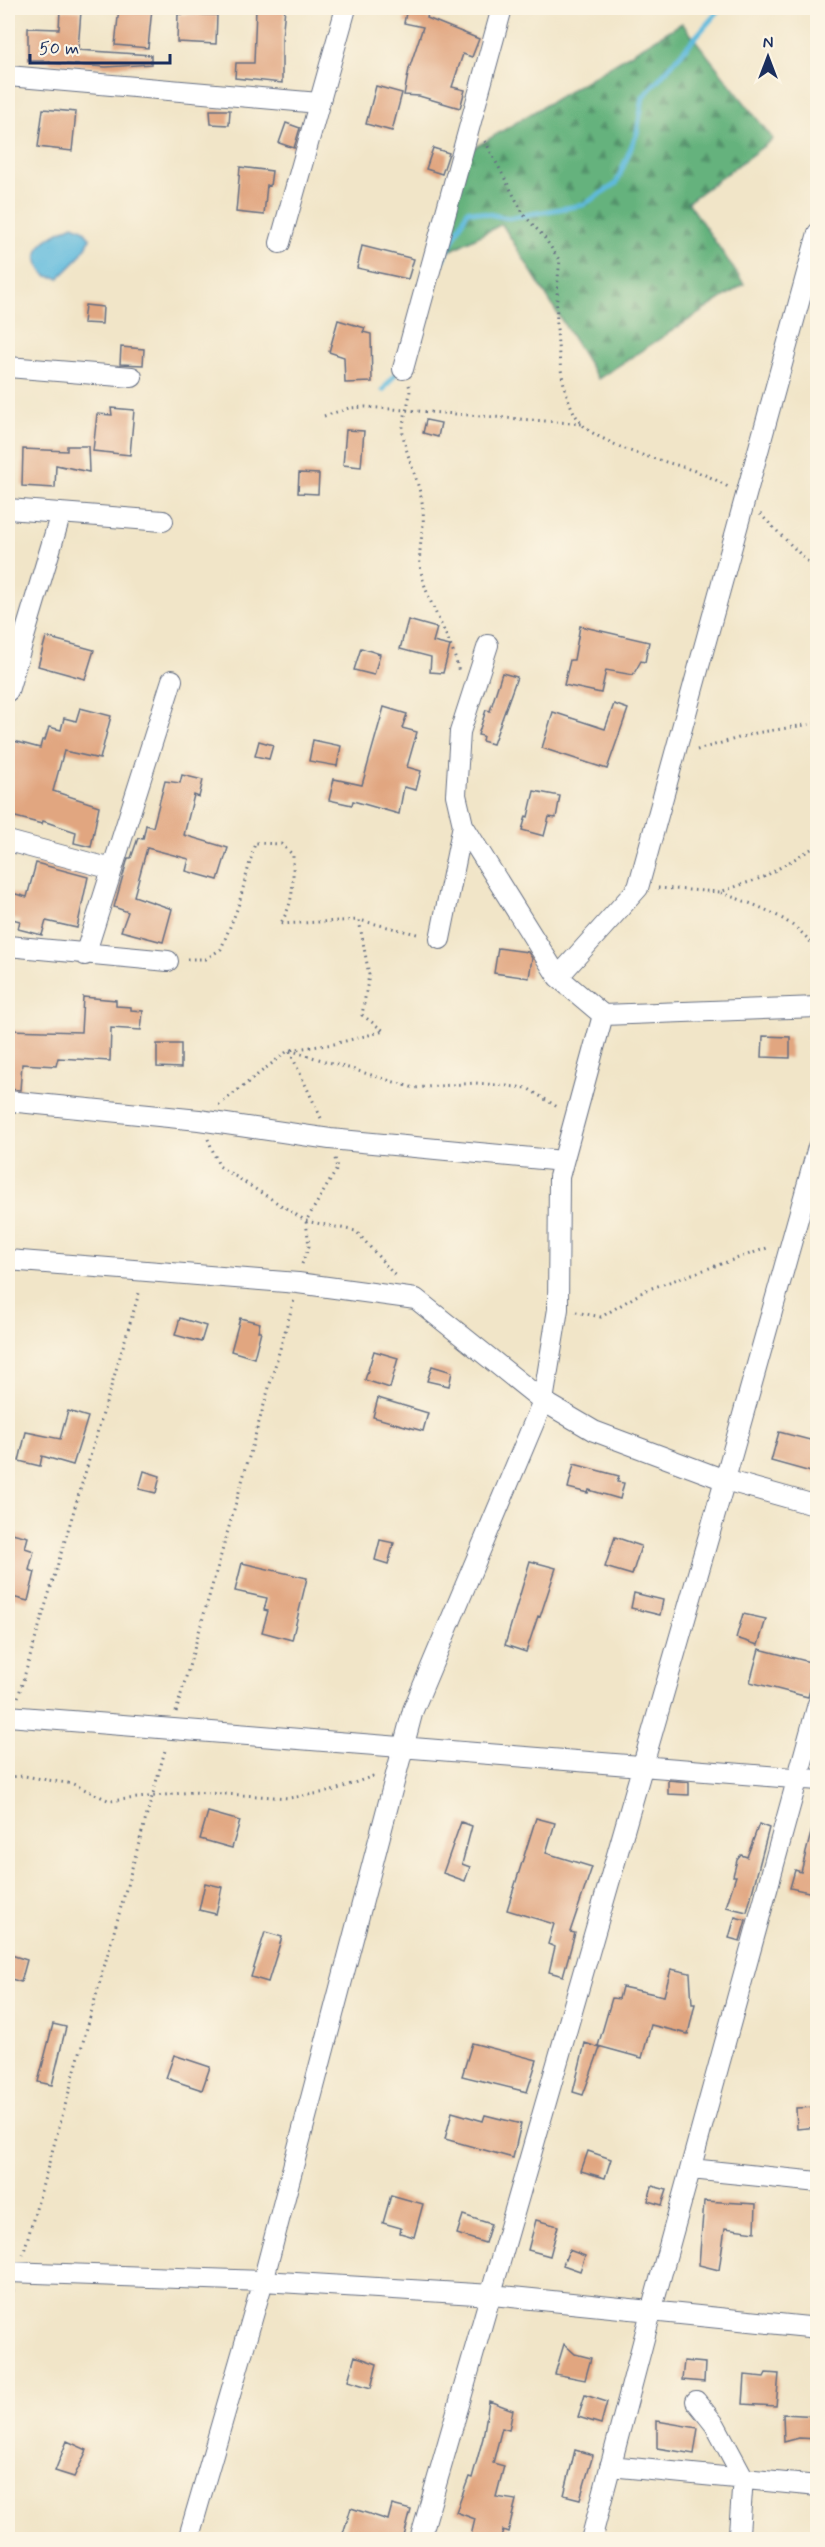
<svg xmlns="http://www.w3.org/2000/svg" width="825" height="2547" font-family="Mynerve,sans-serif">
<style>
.forest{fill:url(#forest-firs);stroke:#40706e;stroke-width:1.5}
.water{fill:#5fbadd;stroke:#3d749e;stroke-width:1.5}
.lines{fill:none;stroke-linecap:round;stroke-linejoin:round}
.stream{stroke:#5fbadd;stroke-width:5}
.building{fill:#e1a680}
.minor-casing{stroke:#666f83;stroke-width:22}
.path{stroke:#666f83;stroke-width:3;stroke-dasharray:1.5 4.5;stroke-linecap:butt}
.minor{stroke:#fff;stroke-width:20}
</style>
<defs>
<pattern id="forest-firs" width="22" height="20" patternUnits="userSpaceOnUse" patternTransform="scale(1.5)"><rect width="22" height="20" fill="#65b27d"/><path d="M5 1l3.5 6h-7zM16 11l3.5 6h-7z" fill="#52916a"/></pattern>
</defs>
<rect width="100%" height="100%" fill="#fcf5e5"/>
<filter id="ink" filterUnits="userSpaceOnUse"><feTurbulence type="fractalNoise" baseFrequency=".0167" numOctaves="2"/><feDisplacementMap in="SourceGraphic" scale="12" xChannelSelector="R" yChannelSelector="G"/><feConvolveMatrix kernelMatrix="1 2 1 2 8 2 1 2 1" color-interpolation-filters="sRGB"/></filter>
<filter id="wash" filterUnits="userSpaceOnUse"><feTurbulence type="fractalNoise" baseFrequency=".008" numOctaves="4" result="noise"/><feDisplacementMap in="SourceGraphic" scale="24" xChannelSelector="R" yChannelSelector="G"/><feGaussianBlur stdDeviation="1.35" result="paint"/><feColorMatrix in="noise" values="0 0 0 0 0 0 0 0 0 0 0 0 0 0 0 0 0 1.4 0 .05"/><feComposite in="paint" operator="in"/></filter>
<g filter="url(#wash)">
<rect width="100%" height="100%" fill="#f1e5c8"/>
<path class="forest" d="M682,23L773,139L688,202L744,284L598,379L502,224L434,259L462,155Z"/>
<path class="water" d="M73,225L83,229L90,238L87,246L75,262L59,278L46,276C21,249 51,236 73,225Z"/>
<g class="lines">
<path class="stream" d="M442,262L468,210L508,218L583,205L616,184L637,133L643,97L721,8
M383,390L399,369"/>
</g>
<g id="blocks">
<path class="building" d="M119,8H152L148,48L115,45Z
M256,8H285L282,38V83L235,78L236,63H254Z
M407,8H429L427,18L479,39L472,57L463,54L452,87L465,90L460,108L419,96L404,95L409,69L423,27L404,23Z
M60,10L81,11L78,50L151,55V64L106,67L50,63V61H28V28L59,29Z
M178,14L217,15L216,44L177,42Z
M376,86L402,93L392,131L366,124Z
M43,109L76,112L72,151L38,147Z
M210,110H230L229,125L211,124Z
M286,123L300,128L294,148L279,143Z
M433,148L449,153L442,174L426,169Z
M240,167L272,171L270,186L267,185L264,215L236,212Z
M362,246L414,259L408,279L357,268Z
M85,305L103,307L102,324L83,323Z
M338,320L365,328L363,332L371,334L372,382L345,383L344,357L329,352Z
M121,347L144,349L143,365L120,364Z
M111,408L134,410L130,455L93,451L97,414L112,415Z
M426,420L441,423L438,437L423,433Z
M346,430L364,431L361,467L343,465Z
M67,446H88L89,472L56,465L55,488L22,486L23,449L67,451Z
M299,473L319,474L318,494L298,493Z
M408,620L437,628L433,642L450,646L443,673L430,672L431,657L400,649Z
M580,626L649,642L645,662L641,661L633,675L606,670L601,693L564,685L570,660H574Z
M46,637L94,650L85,679L38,666Z
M361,648L380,654L374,675L354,670Z
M502,673L517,677L493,744L482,741L483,736L478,735L486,710L490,711Z
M614,704L628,709L607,769L542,748L553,712L605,729Z
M384,707L407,714L402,728L417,732L407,767L421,771L416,790L404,787L399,814L353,801L352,805L329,800L334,779L362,785Z
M80,708L111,716L100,759L64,751L53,791L99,806L91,847L74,843L76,832L43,821L42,824L8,815V750L10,740L40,748L42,740H45L49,727L61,730L64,718L76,721Z
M313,740L341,746L337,766L309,761Z
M259,741L273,745L269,759L255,756Z
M182,775L203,780L199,797L194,795L184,835L228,848L218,880L186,871L189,859L147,848L134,896L172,909L163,942L121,931L128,912L114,907L128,858H131L138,838L143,839L146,825L153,827L165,781L180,783Z
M534,791L560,796L556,818L549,817L544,836L522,830L526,816L528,817Z
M36,863L88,877L77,928L46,921L42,935L18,929L20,921L8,918V892L27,897Z
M498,948L528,952L532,958L529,978L494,973Z
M83,997L116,1000V1006L131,1007V1010L143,1011L141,1030L111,1028L110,1061L58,1058L56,1066L22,1064L20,1090L8,1089V1030L81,1032Z
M763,1036L790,1037V1058L762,1057Z
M157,1044H181V1068L157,1067Z
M180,1318L206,1326L201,1342L175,1335Z
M240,1318L260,1323L258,1331H261L254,1358L231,1351Z
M374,1351L398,1358L390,1388L365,1380Z
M432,1366L452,1372L449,1386L427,1381Z
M378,1398L428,1413L423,1431L373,1417Z
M68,1411L88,1417L73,1465L42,1456L40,1466L19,1461L26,1432L60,1439Z
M779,1432L818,1442V1474L771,1461Z
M574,1464L619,1476L617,1482L624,1483L620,1499L589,1490L588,1493L568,1488Z
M144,1471L160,1476L156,1493L139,1489Z
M8,1532L28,1537L25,1548L34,1551L29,1570L35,1572L28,1601L8,1596Z
M615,1537L641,1546L632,1575L605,1567Z
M380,1540L394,1543L388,1564L375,1560Z
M530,1561L556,1568L540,1617L538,1616L526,1652L505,1645Z
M242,1563L307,1578L292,1640L262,1632L268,1611L264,1610L267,1598L235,1591Z
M634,1593L663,1600L660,1615L631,1608Z
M743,1614L766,1619L758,1645L736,1638Z
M759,1649L818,1664L808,1697L750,1682Z
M668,1780L689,1782V1795L668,1794Z
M208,1812L240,1821L232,1848L200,1839Z
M536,1818L555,1823L546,1853L592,1867L570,1932L575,1933L563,1976L549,1972L555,1947L548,1944L554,1924L507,1910Z
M461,1822L472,1826L462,1864L470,1867L465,1881L443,1873Z
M759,1824L769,1828L747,1912L726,1907L736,1876H733L737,1860L741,1855L747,1857Z
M812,1829L818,1830V1894L790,1888L795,1870L801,1872Z
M205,1883L222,1887L216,1914L199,1910Z
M735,1917L746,1920L740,1941L729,1938Z
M265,1932L282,1937L268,1982L251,1977Z
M8,1954L27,1960L21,1982L8,1978Z
M671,1969L690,1973L692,2004H695L688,2034L651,2025L642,2058L598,2046L612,1998L619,1999L622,1987L664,1996Z
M53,2024L66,2027L52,2085L38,2082Z
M472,2043L537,2060L527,2092L462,2076Z
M585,2043L600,2048L583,2095L573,2092Z
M174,2055L210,2067L202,2090L166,2078Z
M818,2107V2127L797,2129L796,2108Z
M452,2112L483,2121L485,2115L521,2124L513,2158L445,2139Z
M588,2151L611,2159L605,2178L581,2171Z
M652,2186L667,2190L662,2205L648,2201Z
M391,2195L423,2204L414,2237L400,2233L401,2228L383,2223Z
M704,2201L756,2204L755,2232L725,2228L719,2270L699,2265Z
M463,2215L491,2224L485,2243L457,2234Z
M536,2220L558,2226L550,2256L528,2250Z
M569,2250L585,2256L580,2271L563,2265Z
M564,2344L575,2354L591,2358L585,2380L555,2374Z
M355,2356L377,2364L371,2388L348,2381Z
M684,2361L705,2363L704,2382L682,2380Z
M766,2373L779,2374L776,2406L743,2404L745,2375L764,2377Z
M585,2395L607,2402L601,2424L578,2417Z
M489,2401L513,2410L509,2430L502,2428L493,2463L504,2466L496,2497L516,2500L508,2532L503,2530L500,2540H470L475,2519L456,2512L469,2477L472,2478L483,2438Z
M783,2414L818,2416V2439L799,2438L784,2442Z
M657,2421L698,2428L694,2454L657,2448Z
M67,2441L87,2450L74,2477L55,2471Z
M575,2450L593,2455L580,2499L564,2495Z
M392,2505L411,2510L403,2540H341L351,2508L388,2520Z"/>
</g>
</g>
<g filter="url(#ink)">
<use href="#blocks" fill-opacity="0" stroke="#666f83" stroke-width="1.5"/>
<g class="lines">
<g class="minor-casing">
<path id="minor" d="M8,76L319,103
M280,243L346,8
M8,367L132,377
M403,369L502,8
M8,509L163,521
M8,691L61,513
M463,825L456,795L460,732L488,645
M8,841L112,869
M440,939L463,825L558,977
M8,946L168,961
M85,955L172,680
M603,1015L818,1007
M8,1101L199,1120L330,1139L563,1161
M8,1260L298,1283L416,1299L543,1401L594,1431L725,1480L818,1506
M8,1716L818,1780
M691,2169L818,2182
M8,2272L263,2281L492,2295L818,2328
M696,2401L715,2425L743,2477L739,2533L743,2540
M610,2466L818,2486
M188,2540L263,2281L413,1710L543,1401L558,1309L559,1177L603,1015L558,977L638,888L818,233
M420,2540L722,1490L818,1147
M591,2540L651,2312L818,1704"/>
</g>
<path class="path" d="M485,141L524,215L544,237L560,261C554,301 553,400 586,428C594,435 608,441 618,446C654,462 694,465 728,487
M409,385C413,397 401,419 403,434C407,460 421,484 423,510C425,528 418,547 420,565C425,603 452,636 459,673
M324,416L349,408L366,407L583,424
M760,514L818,572
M697,750L756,733L818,723
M658,888L720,892L764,877L818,845
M721,893C757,905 797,919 818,952
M187,959H206L221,949L238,907L255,843L281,844L293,855C293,881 295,902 280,924L359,920
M219,1105L289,1050L414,1088L476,1083L527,1088L559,1108
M321,1118L289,1050L334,1044L384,1031L362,1015L369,975L359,920L421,935
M208,1139L219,1166L306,1221L356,1231L397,1278
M302,1264L309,1246L306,1221L337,1169L335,1158
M576,1312L601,1317L646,1290L770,1247
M18,1697L140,1290
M176,1712L294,1300
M8,1777L24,1776L73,1784L110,1801L192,1792L290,1798L332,1791L376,1775
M23,2255L166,1747
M8,2309L13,2290"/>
<use href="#minor" class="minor"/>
</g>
</g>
<rect width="825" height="2547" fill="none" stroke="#fcf5e5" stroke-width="30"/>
<g transform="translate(768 57)" stroke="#fcf5e5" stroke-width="4.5" paint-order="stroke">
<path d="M0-4.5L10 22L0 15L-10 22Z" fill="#1b2f5e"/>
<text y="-9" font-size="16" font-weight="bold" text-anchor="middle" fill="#1b2f5e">N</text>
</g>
<path d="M30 54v9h140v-9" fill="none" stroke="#1b2f5e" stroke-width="3"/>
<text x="39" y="54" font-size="18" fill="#1b2f5e" stroke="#fcf5e5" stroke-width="4.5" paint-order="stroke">50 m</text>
</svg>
